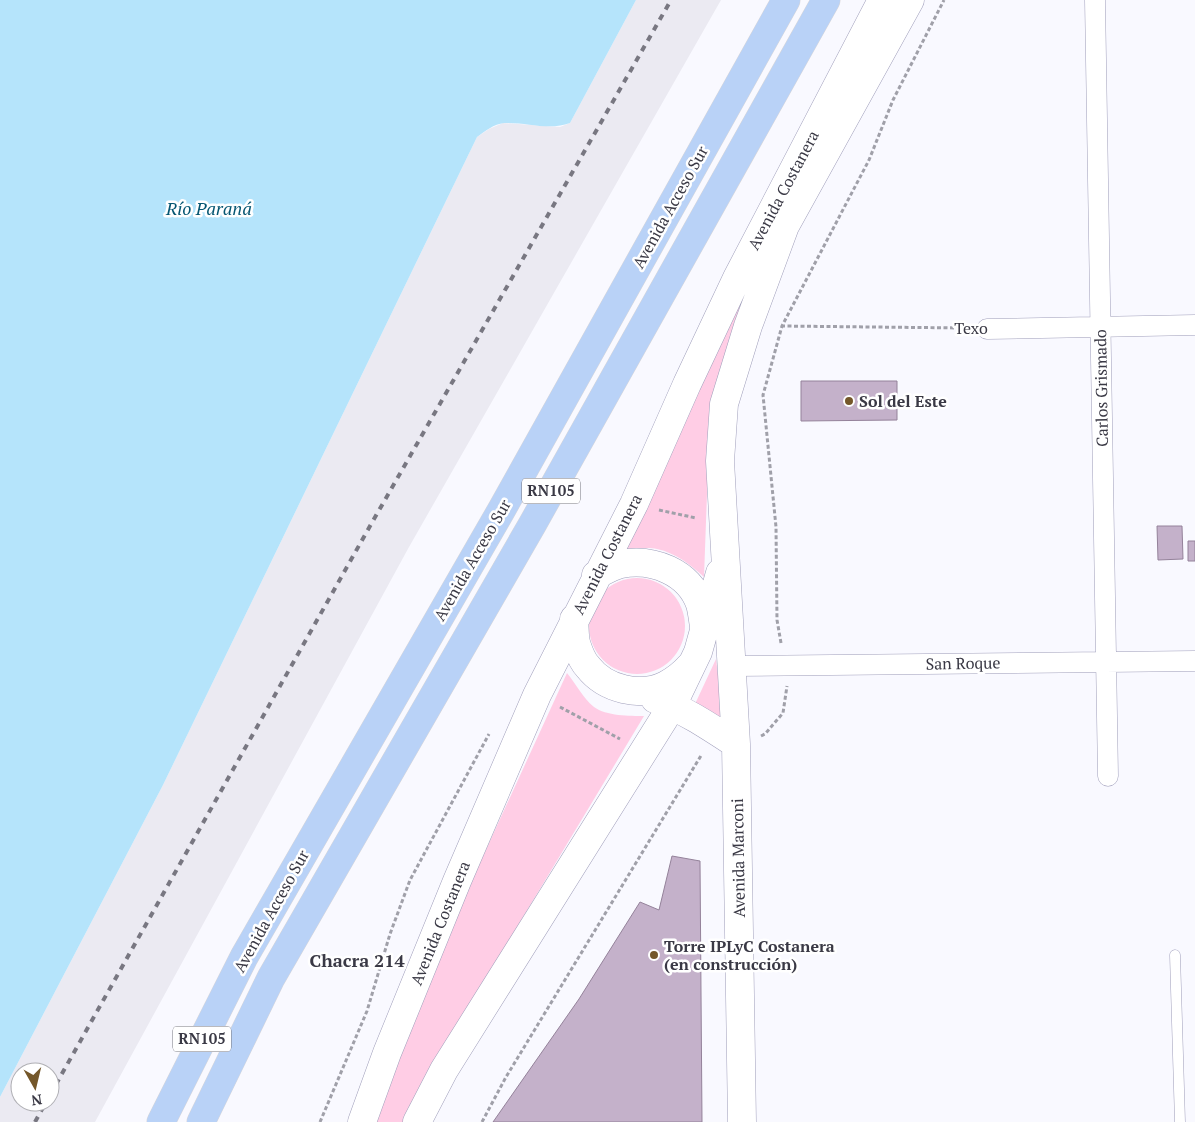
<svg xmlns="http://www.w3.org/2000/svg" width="1195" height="1122" font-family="'PT Serif',serif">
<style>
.built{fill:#ebeaf2;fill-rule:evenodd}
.green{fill:#ffcde5}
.water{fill:#b5e4fb}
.building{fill:#c4b1ca;stroke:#94829a}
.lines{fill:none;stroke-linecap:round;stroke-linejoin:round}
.lane-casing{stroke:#a09fbb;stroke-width:11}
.street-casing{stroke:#a09fbb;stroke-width:21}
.secondary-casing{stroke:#a09fbb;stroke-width:29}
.highway-casing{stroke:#d8d7da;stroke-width:29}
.path{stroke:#a0a0a9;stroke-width:3;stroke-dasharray:4 2.5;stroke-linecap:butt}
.lane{stroke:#fff;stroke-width:10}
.street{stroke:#fff;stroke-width:20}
.secondary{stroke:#fff;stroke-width:28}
.highway{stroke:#b9d2f7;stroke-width:28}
.rail{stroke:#787781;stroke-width:4;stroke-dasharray:6 6;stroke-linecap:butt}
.poi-dot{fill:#74572a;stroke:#fff;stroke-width:2}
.labels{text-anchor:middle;stroke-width:5;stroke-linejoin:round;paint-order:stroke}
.shield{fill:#fff;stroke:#75747d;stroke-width:1}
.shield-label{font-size:15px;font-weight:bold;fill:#3a3945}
.street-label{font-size:16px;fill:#3a3945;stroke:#fff}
.poi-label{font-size:16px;font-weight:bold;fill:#3a3945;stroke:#fff;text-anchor:start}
.water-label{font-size:18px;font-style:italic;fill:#055672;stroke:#fff}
.neighbourhood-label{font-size:18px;font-weight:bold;fill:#3a3945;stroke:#fff}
</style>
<rect width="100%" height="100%" fill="#f9f9ff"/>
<path class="built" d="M636,0H721L409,547L95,1122H0V1097L163,785L477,137L489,129L503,123L560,127L570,123ZM20,1072H50V1102H20Z"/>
<path class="green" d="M741,299L740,319L708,466L704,577C691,565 676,553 657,549C648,547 636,549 626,549Z
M589 626a48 48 0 1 1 96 0a48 48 0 1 1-96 0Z
M716,659L724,721L695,704Z
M567,673C576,684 583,698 594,707C606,716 630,716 644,716L490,972L405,1122H376L440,950Z"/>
<path class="water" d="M0,0H636L570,123C549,131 527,122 504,123C494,124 485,131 477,137L163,785L0,1097Z"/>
<path class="building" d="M801,381H897V420L801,421Z
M1157,526H1182L1183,559L1158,560Z
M1188,541H1195V561H1188Z
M672,856L700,861L702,1122H493L579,999L640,902L659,910Z"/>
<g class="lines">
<g class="lane-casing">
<path id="lane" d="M1175,955L1180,1122"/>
</g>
<g class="street-casing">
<path id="street" d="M1095,0L1108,776
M987,329L1195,325
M732,666L1195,661"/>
</g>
<g class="secondary-casing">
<path id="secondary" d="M596,575C604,571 613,566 621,564C653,558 689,572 700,604C702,611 703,620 704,627
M574,619C575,627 574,638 577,646C579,652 583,662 588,667C605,689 640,698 666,685C675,680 683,674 690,666
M655,699C685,710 710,727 736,744
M362,1122L387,1053L457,881L537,695L634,504L687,384L737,278L882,0
M417,1122L444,1070L672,706L698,652L720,573
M742,1122L736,744L720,461L724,404L748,326L785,226L910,0"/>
</g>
<g class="highway-casing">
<path id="highway" d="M161,1122L244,957L502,509L786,0
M201,1122L271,978L532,525L826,0"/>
</g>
<path class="path" d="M781,326L965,328
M659,510L696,518
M781,643L777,620L776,527L763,395L782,326L869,160L893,100L944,0
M560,707L620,739
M761,736L765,734L783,713L787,686
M320,1122L367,1011L390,934L410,880L489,734
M482,1122L506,1077L702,754"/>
<use href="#lane" class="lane"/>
<use href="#street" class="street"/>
<use href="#secondary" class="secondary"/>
<use href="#highway" class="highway"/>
<path class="rail" d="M50,1095L370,526L671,0
M35,1122L46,1102"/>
</g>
<g class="poi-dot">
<circle cx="849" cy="401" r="5"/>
<circle cx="654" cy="955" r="5"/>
</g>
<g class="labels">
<g class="shield">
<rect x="522" y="478.5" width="58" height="25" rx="4"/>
<rect x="173" y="1026.5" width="58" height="25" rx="4"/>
</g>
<g class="shield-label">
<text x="551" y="496">RN105</text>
<text x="202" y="1044">RN105</text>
</g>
<g class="street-label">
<text transform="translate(783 190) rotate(-62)" y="6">Avenida Costanera</text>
<text transform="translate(670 207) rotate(-61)" y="6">Avenida Acceso Sur</text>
<text x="971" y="334">Texo</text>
<text transform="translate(1101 388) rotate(-91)" y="6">Carlos Grismado</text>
<text transform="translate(607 554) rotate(-63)" y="6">Avenida Costanera</text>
<text transform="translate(472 560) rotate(-60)" y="6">Avenida Acceso Sur</text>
<text transform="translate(963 663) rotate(-1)" y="6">San Roque</text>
<text transform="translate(738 858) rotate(-91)" y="6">Avenida Marconi</text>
<text transform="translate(271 911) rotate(-61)" y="6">Avenida Acceso Sur</text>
<text transform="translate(440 923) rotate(-68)" y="6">Avenida Costanera</text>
</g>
<g class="poi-label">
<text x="859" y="407">Sol del Este</text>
<text x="664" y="952">Torre IPLyC Costanera<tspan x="664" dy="18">(en construcción)</tspan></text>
</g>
<g class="water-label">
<text x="209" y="215">Río Paraná</text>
</g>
<g class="neighbourhood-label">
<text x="357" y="967">Chacra 214</text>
</g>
</g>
<g transform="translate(35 1087) rotate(172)"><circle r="24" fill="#ffffff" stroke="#b0b0b5"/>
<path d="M0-4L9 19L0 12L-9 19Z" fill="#74572a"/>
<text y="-8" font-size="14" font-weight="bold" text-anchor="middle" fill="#3a3945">N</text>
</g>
</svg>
